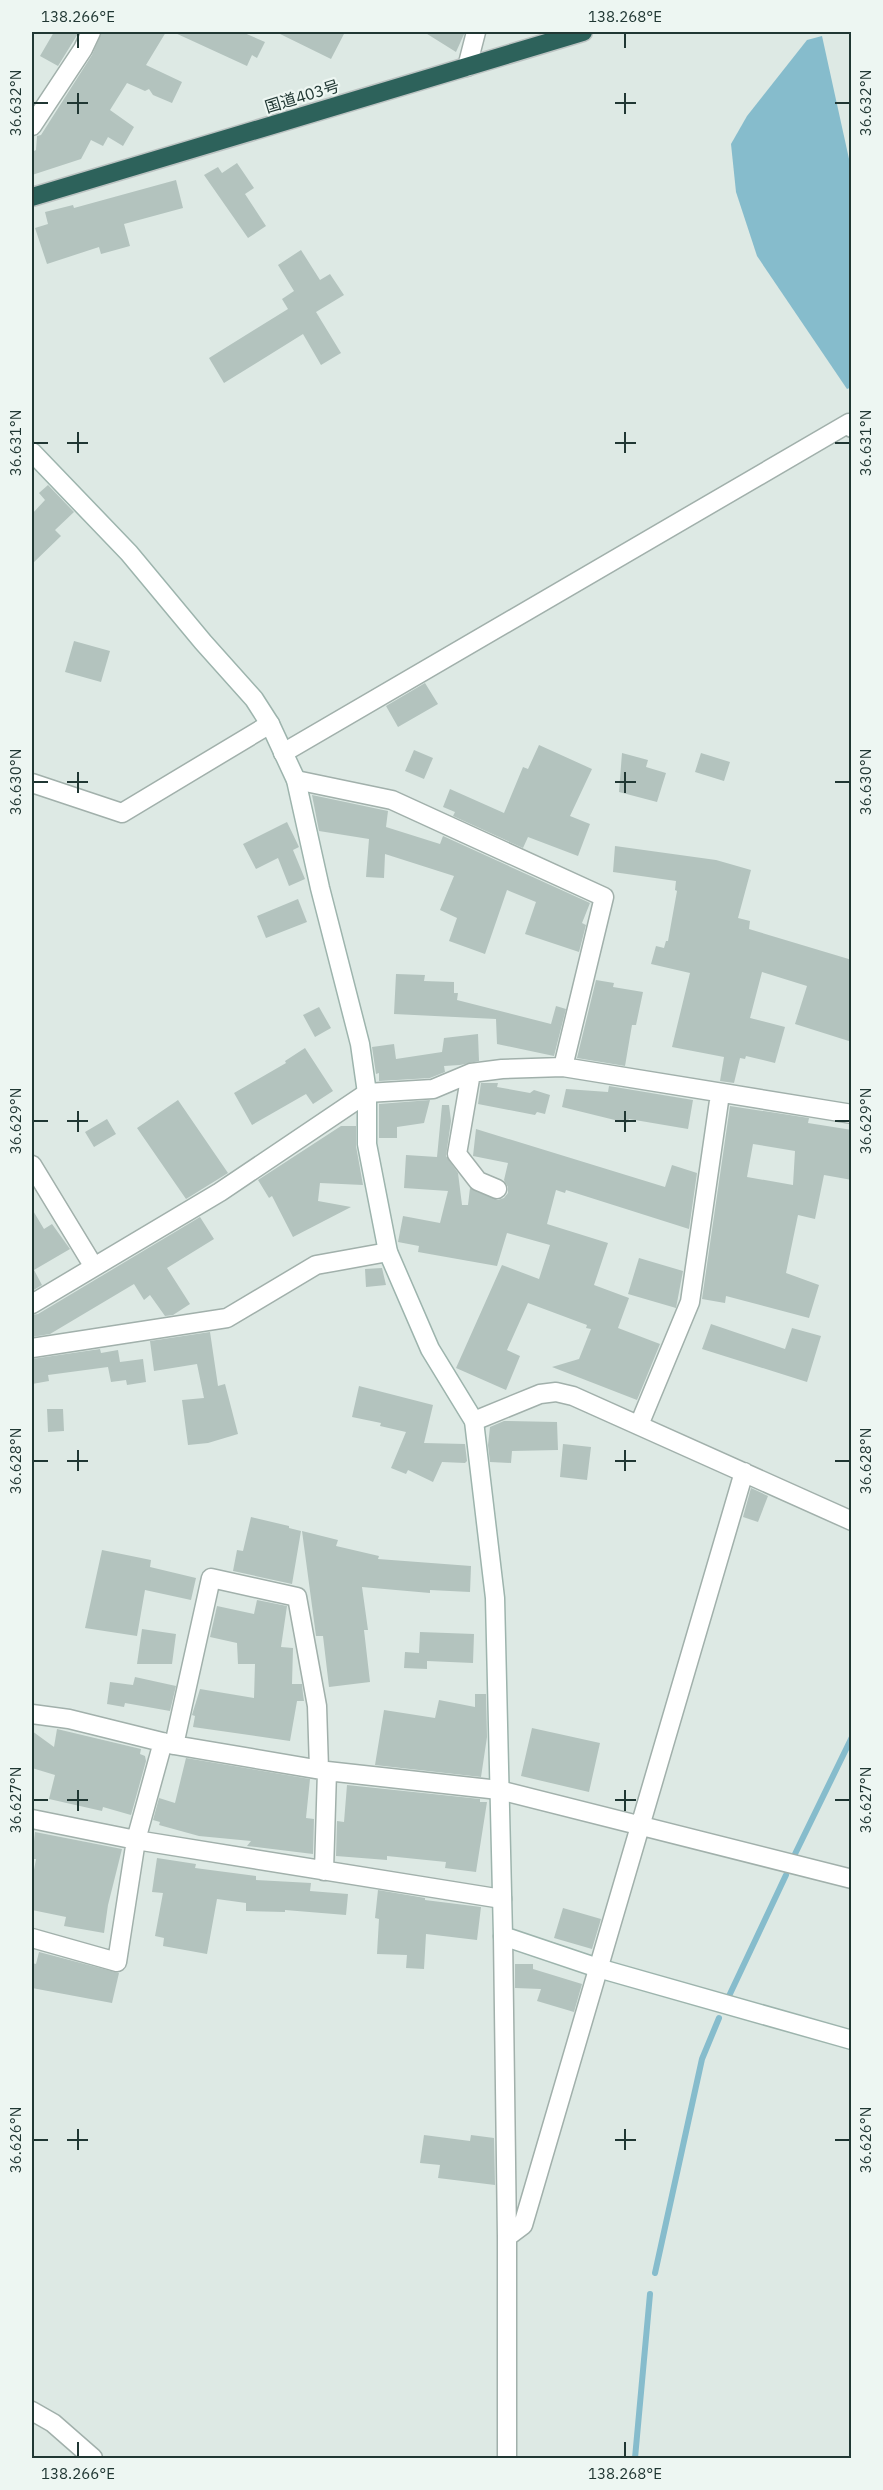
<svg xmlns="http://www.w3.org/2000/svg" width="883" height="2490" font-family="'IBM Plex Sans','Noto Sans JP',sans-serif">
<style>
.water{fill:#86bccc}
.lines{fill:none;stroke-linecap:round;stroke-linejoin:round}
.stream{stroke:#86bccc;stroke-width:6}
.building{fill:#b3c3be;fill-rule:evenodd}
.street-casing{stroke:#a1b0ab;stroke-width:21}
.secondary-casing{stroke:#9db4ad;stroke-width:21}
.highway-casing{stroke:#bcc3c2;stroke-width:21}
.street{stroke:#fff;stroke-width:18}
.secondary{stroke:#fff;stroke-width:18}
.highway{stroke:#2d625b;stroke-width:18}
.ticks{fill:none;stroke:#203733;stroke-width:2}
.labels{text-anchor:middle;stroke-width:4.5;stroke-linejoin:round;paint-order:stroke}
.street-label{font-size:16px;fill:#203733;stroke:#edf6f2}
.neatline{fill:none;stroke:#203733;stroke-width:2}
.ticks-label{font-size:15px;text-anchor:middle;fill:#203733}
</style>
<rect width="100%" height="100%" fill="#dde9e4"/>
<path class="water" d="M822,36L851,168L852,387L847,389L757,256L736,192L731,144L747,116L807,40Z"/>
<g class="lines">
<path class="stream" d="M795,1854L852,1737
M729,1996L786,1875
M655,2273L702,2059L719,2018
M635,2458L650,2294"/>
</g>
<path class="building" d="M54,32H79L58,66L40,56Z
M102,32H166L146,65L182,82L172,103L153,95L149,89L145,91L127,83L110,110L134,127L123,146L108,137L103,146L91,140L81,159L32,175V152L36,150L37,136L41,135L92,55Z
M173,32H242L265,42L257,58L252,55L247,66Z
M276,32H345L331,59Z
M424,32H465L456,52Z
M237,163L254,188L245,194L266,226L248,238L204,175L218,167L222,173Z
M176,180L183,208L124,224L130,246L101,254L99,247L47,264L35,228L48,224L45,212L73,205L74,208Z
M301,250L320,280L330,274L344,295L316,312L341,353L321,365L303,334L224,383L209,358L288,309L282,299L294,291L278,265Z
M48,485L74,512L55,530L61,536L32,564V514L45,500L39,493Z
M74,641L110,651L101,682L65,672Z
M425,683L438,704L398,727L386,706Z
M539,745L592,769L570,816L590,824L578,856L528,837L523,848L453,816L455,812L443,807L450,789L504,813L523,767L528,769Z
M414,750L433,758L424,779L405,771Z
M622,753L648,760L646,767L666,773L657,802L619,792Z
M701,753L730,762L724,781L695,772Z
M312,795L388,811L386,827L440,844L443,836L590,903L582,923L586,925L579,952L525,934L536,902L507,890L485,954L449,941L457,918L440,910L454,876L385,854L384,878L366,877L369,839L319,831Z
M287,822L299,847L293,850L305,879L289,886L278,858L256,869L243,844Z
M615,846L716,860L751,870L738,918L750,921L749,929L852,960V1042L795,1024L807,986L762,972L750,1018L785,1027L775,1063L746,1056L745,1059L740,1058L734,1083L720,1081L724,1057L672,1047L690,973L651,964L656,946L664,948L666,941H668L677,891L675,890L676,881L613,872Z
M298,899L307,922L266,938L257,916Z
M396,974L425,975L424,981L454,982V993H458L457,1000L551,1024L556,1006L566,1009L554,1056L497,1044L496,1019L394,1014Z
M596,980L614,983L613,987L643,992L636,1025H632L625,1066L577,1058Z
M319,1007L331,1028L315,1037L303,1015Z
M478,1034L479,1061L460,1065L444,1066L445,1072L430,1078L379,1081V1073L376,1074L372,1047L394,1044L396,1059L442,1052L444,1038Z
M305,1048L333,1091L313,1104L306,1094L252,1125L234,1093L286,1063L285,1061Z
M481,1083H498L497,1087L530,1093L534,1090L550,1095L545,1114L537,1112L535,1115L478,1104Z
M609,1086L693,1100L688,1129L629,1119L627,1123L562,1107L566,1089L608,1092Z
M178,1100L228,1173L186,1199L137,1128Z
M430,1100L424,1123L397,1127V1138H379V1104Z
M442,1105H449L451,1121L446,1156L458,1173L462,1205H468L470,1188L498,1200L504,1198L508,1193V1187L504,1180L508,1163L473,1156L476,1129L665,1187L672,1165L697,1173L689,1229L566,1190L565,1193L556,1190L547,1224L608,1243L594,1285L629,1298L618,1328L660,1344L637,1400L552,1367L579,1359L591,1329L586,1328L587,1325L528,1303L507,1350L520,1356L506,1390L456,1368L502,1265L539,1279L550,1245L507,1233L497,1266L418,1252L419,1246L398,1242L403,1216L440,1223L448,1191L404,1188L406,1155L437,1157Z
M730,1106L809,1118L808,1123L852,1130V1180L824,1175L815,1219L798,1215L786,1273L819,1285L809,1318L726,1296L725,1303L702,1299ZM753,1144L795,1151L793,1185L747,1177Z
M107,1119L116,1134L94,1147L85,1132Z
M341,1126H356V1146L363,1185L320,1183L318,1201L351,1207L293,1237L272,1196L269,1198L258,1180Z
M32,1209L44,1229L52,1224L70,1249L34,1270L42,1285L32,1291Z
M200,1217L214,1239L167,1268L190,1304L173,1315L165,1316L150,1295L144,1300L134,1284L50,1334L32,1337V1315L38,1314Z
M639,1258L683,1271L676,1308L628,1294Z
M382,1268L386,1285L366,1287L365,1269Z
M711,1324L785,1349L792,1328L821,1336L807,1382L702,1349Z
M210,1332L218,1386L225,1384L238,1434L208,1443L188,1445L182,1400L204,1398L197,1364L154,1371L150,1341Z
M100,1349L101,1353L118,1350L120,1362L143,1359L146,1382L127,1385L126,1380L111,1382L108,1367L48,1375L49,1381L32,1384V1359Z
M359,1386L433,1405L424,1443L465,1444L467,1461L465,1463L442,1462L433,1482L408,1470L406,1474L391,1468L406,1432L380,1426L381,1423L352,1417Z
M47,1409H63L64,1431L48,1432Z
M504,1421L557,1422L558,1450L512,1451L511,1463L490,1462L488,1445L490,1427Z
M563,1444L591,1447L587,1480L560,1477Z
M751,1488L768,1496L758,1522L743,1517Z
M251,1517L289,1526V1528L301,1531L292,1584L233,1571L237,1550L243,1551Z
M302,1531L338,1540L336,1546L379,1556L378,1559L471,1566L470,1592L430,1590V1593L362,1587L368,1630H364L370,1682L329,1687L323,1636H316Z
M102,1550L151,1560L150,1567L196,1578L191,1600L145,1590L137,1636L85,1628Z
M257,1600L287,1606L281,1647L293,1648L292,1684H302L303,1694L304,1701H297L290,1741L193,1727L195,1716L192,1715L200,1689L254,1698L255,1664H238L237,1643L210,1637L217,1606L254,1614Z
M142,1629L176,1634L172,1664H137Z
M420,1632L474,1634L473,1663L427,1661V1669L404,1668L405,1652L419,1653Z
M135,1677L176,1686L170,1711L125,1703L124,1707L107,1704L110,1682L133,1685Z
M475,1694H486L487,1737L481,1777L375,1765L384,1710L435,1718L439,1700L475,1707Z
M532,1728L600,1743L589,1792L521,1776Z
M57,1729L141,1749L140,1754L145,1756L146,1761L131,1815L103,1807L102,1811L49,1799L55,1775L32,1768V1731L54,1747Z
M186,1758L310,1779L306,1818L314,1819L313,1854L247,1846L251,1841L199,1836L159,1825L160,1822L153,1820L159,1798L175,1803Z
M347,1785L480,1799V1802H487L476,1872L445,1868L446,1862L387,1856V1860L336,1856L337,1821L344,1822Z
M35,1832L122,1849L108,1905L104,1933L64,1926L66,1917L32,1910V1881L36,1859H32Z
M157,1858L196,1864L195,1868L256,1876V1880L311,1883L310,1891L348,1894L346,1915L285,1910V1912L246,1911V1903L217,1899L207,1954L163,1946L164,1938L155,1936L163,1893L152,1892Z
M378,1890L425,1898V1900L481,1907L477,1940L426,1934L424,1969L406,1968L407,1955L377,1954L379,1919L375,1918Z
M563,1908L601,1919L592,1949L554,1938Z
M39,1952L119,1973L112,2003L32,1988V1963L36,1964Z
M515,1964H533V1969L582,1984L574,2012L537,2001L541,1989L515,1988Z
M424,2135L470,2141L471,2135L494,2138L495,2185L438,2178L440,2165L420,2163Z"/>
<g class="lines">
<g class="street-casing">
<path id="street" d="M467,67L476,32
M32,126L83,49L91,32
M283,753L849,423L852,428
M296,780L392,800L604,897L563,1067
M32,783L122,813L270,724
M471,1073L457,1154L478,1181L497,1189
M32,1165L94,1267
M32,1304L220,1192L367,1093L433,1089L471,1073L502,1069L563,1067L852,1114
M32,1348L227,1318L316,1265L388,1252
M474,1421L540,1394L556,1392L573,1396L852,1521
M639,1425L690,1302L720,1094
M32,1714L69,1719L174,1745L327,1771L499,1790L852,1879
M163,1742L136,1840L502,1899
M174,1745L211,1578L297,1597L317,1706L319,1769
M32,1819L136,1840L117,1962L32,1938
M324,1871L327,1771
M503,1936L507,2237V2458
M507,2237L523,2225L744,1472
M32,2411L53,2423L93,2458"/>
</g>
<g class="secondary-casing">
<path id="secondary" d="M32,452L129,553L203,642L254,699L270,724L296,780L320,888L360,1044L367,1093V1144L388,1252L430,1349L474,1421L495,1598L503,1936L598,1968L852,2040"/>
</g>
<g class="highway-casing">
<path id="highway" d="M32,197L583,32"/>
</g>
<use href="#street" class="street"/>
<use href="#secondary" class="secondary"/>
<use href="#highway" class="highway"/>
</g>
<path class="ticks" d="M78,33V48M625,33V48M78,93V114M625,93V114M33,103H48M67,103H88M615,103H636M835,103H850M78,432V453M625,432V453M33,443H48M67,443H88M615,443H636M835,443H850M78,772V793M625,772V793M33,782H48M67,782H88M615,782H636M835,782H850M78,1111V1132M625,1111V1132M33,1121H48M67,1121H88M615,1121H636M835,1121H850M78,1450V1471M625,1450V1471M33,1461H48M67,1461H88M615,1461H636M835,1461H850M78,1790V1811M625,1790V1811M33,1800H48M67,1800H88M615,1800H636M835,1800H850M78,2129V2150M625,2129V2150M33,2140H48M67,2140H88M615,2140H636M835,2140H850M78,2442V2457M625,2442V2457"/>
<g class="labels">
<g class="street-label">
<text transform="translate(302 96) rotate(-17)" y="6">国道403号</text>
</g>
</g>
<rect width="883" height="2490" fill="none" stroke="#edf6f2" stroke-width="66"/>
<rect x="33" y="33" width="817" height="2424" class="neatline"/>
<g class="ticks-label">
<text x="78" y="22">138.266°E</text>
<text x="625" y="22">138.268°E</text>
<text transform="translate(16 103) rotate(-90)" y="5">36.632°N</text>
<text transform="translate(866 103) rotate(-90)" y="5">36.632°N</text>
<text transform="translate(16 443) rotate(-90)" y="5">36.631°N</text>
<text transform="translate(866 443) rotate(-90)" y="5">36.631°N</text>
<text transform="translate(16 782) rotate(-90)" y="5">36.630°N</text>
<text transform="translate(866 782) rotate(-90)" y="5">36.630°N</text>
<text transform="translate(16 1121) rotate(-90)" y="5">36.629°N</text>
<text transform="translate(866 1121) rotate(-90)" y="5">36.629°N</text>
<text transform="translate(16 1461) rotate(-90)" y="5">36.628°N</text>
<text transform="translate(866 1461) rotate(-90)" y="5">36.628°N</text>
<text transform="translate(16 1800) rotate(-90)" y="5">36.627°N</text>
<text transform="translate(866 1800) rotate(-90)" y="5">36.627°N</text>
<text transform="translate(16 2140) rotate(-90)" y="5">36.626°N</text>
<text transform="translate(866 2140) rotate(-90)" y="5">36.626°N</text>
<text x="78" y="2479">138.266°E</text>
<text x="625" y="2479">138.268°E</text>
</g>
</svg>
